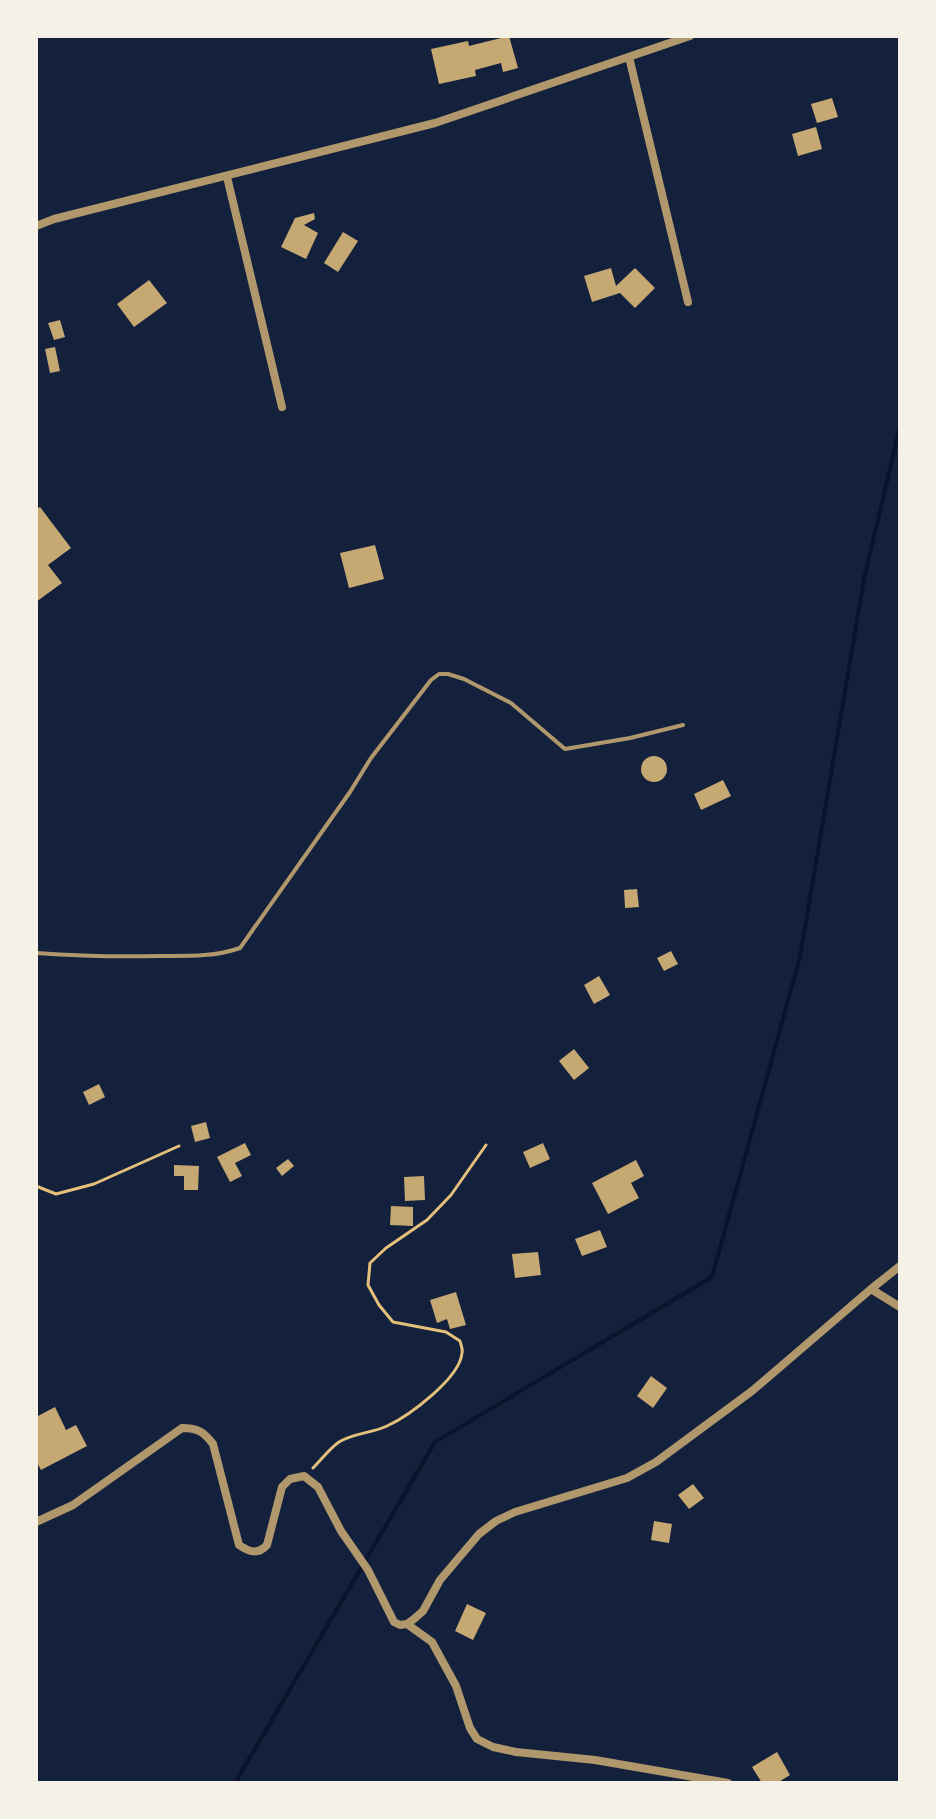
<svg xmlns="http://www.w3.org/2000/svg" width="936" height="1819" font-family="'IBM Plex Sans',sans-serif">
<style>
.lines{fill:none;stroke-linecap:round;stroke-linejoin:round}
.stream{stroke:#0b132b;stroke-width:4}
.building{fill:#c6a872}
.path{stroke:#e5c07b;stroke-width:3}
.service{stroke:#b1986c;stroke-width:4}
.minor{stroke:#b1986c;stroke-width:8}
</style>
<rect width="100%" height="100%" fill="#14213d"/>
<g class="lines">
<path class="stream" d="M237,1783L239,1776L435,1442L712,1277L800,957L864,579L900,426"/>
</g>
<path class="building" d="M509,36L518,68L503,72L501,63L475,70L476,76L439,84L431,49L468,41L469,46Z
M832,98L838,117L817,123L811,104Z
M816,127L822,149L798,156L792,134Z
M314,213L315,219L304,225L318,233L306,259L281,247L295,218Z
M343,232L358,241L338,272L324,263Z
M611,268L616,286L635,268L655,288L635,308L620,293L592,302L584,276Z
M149,280L167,303L134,327L117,304Z
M60,320L65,337L54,340L48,323Z
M55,347L60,371L50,373L45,349Z
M40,507L71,548L48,565L62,583L36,602V509Z
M375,545L384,579L349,588L340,553Z
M641 769a13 13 0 1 1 26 0a13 13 0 1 1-26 0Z
M723,780L731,796L701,810L694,794Z
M637,889L639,907L625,908L624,890Z
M671,951L678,964L664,971L657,958Z
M599,976L610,995L594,1004L584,985Z
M574,1049L589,1068L574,1080L559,1061Z
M99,1084L105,1097L89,1105L83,1092Z
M206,1122L210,1138L195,1142L191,1126Z
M245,1143L251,1155L235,1163L242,1176L230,1182L217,1157Z
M543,1143L550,1159L530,1168L523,1152Z
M288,1159L294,1166L282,1176L276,1168Z
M636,1160L644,1176L631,1183L639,1198L608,1214L592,1183Z
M174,1165L199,1166L198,1190H184V1176H174Z
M424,1176L425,1200L405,1201L404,1177Z
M391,1206L413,1207V1226L390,1225Z
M600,1230L607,1247L582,1256L575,1239Z
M538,1252L541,1275L515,1278L512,1254Z
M456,1292L466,1325L450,1329L447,1319L437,1323L430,1300Z
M651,1376L667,1388L653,1408L637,1396Z
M55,1407L66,1430L76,1425L87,1446L41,1470L36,1461V1417Z
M693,1484L704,1498L689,1509L678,1495Z
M654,1521L672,1524L669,1543L651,1540Z
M467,1604L486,1613L473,1640L455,1631Z
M777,1752L790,1775L777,1783H762L752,1767Z"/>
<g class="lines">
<path class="path" d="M36,1186L56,1194L94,1184L179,1146
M313,1468C321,1460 330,1448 339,1442C353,1433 373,1433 387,1426C409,1416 460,1378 462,1353C463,1349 461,1345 460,1341L446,1332L393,1322L379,1305L368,1285L370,1263L386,1248L427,1220L451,1195L486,1145"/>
<path class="service" d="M36,953C78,956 119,957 160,956C188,956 214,957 240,948L350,792L371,758L431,680L439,674H448L464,679L511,703L565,749L630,738L683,725"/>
<path class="minor" d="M629,57L688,302
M227,177L282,407
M36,226L54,219L435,123L690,36
M871,1289L900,1307
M36,1522L73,1505L182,1428C198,1428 204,1432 213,1444L239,1545C249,1552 258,1555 267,1545L282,1487L290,1479L304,1476L318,1487L341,1531L368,1570L394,1622L400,1625L407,1624L414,1619L423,1611L440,1580L479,1534L496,1521L515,1512L627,1478L656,1462L752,1391L871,1289L900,1266
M407,1624L432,1642L456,1686L470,1728L477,1739L493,1747L516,1752L595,1760L728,1783"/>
</g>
<rect width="936" height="1819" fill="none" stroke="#f6f1e7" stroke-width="76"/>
</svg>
